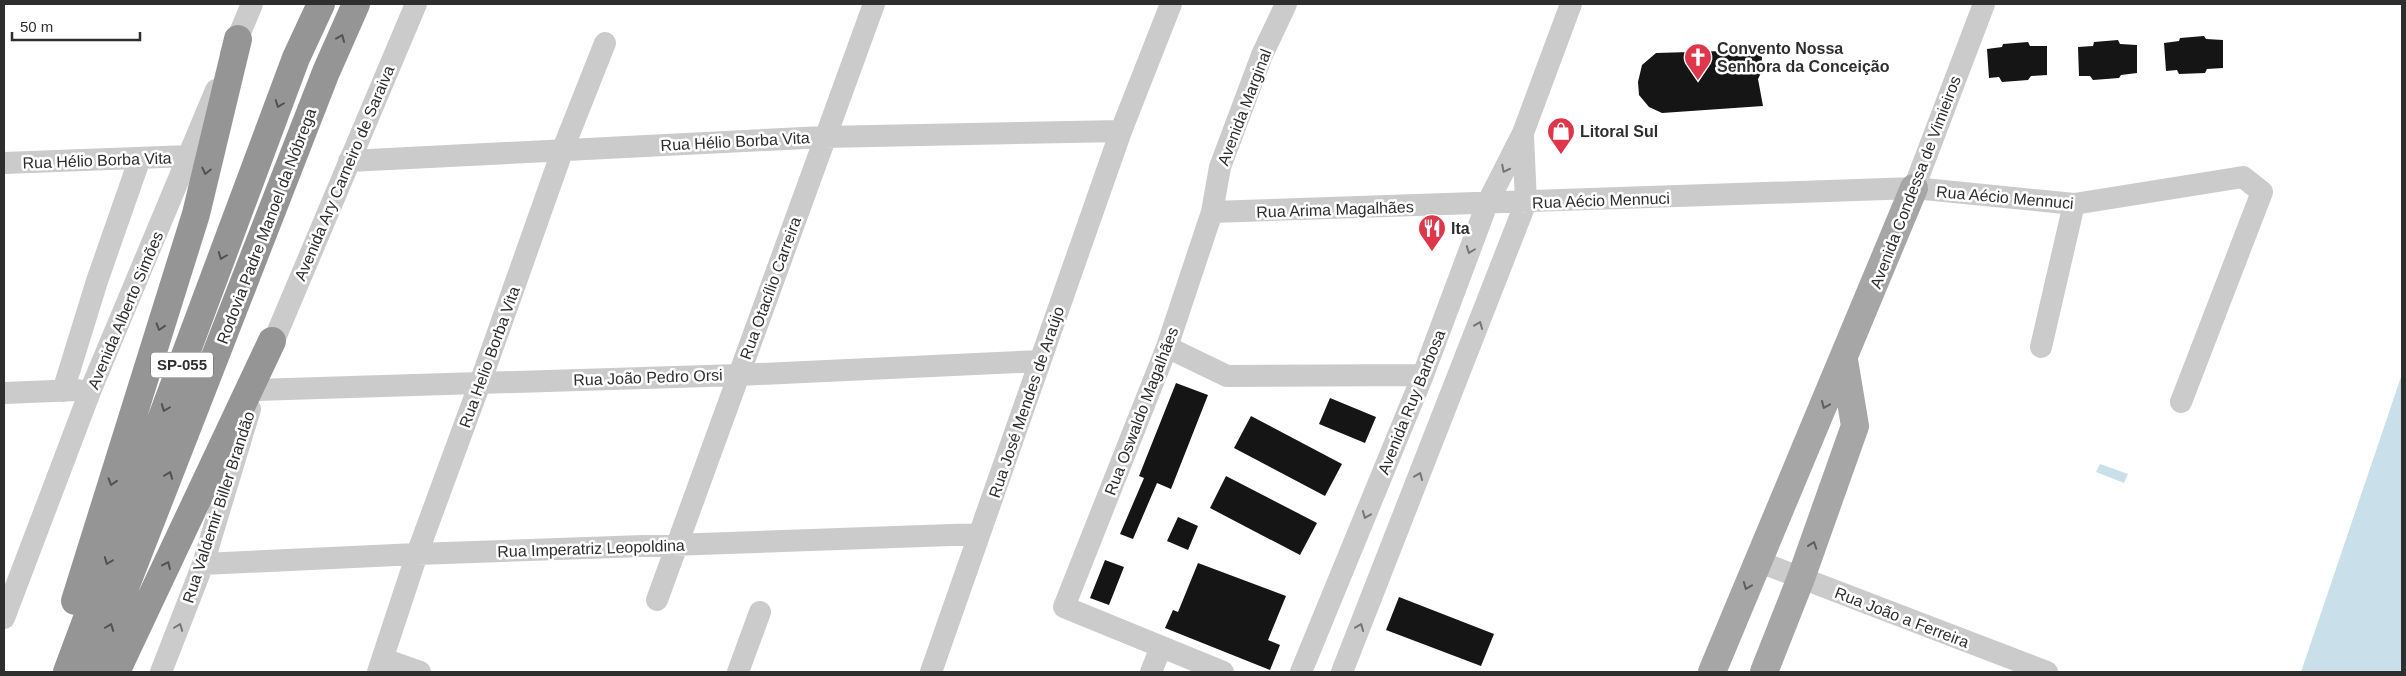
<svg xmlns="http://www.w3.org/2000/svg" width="2406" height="676" font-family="Arial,sans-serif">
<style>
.water{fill:#c9dfea}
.building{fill:#151515}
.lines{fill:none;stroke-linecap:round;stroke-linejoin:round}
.minor{stroke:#cbcbcb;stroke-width:22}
.major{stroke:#a6a6a6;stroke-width:28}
.highway{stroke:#959595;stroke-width:28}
.oneway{stroke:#525252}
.oneway2{stroke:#757575}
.oneway3{stroke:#5e5e5e}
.labels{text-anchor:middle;stroke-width:5;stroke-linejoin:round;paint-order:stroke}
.shield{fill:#fff;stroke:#6d6d6d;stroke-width:1}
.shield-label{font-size:15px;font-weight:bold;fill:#2e2e2e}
.poi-label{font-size:16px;font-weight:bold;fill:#2e2e2e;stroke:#fff;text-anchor:start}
.street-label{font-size:16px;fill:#2e2e2e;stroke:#fff}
</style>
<rect width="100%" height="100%" fill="#fff"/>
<path class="water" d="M2402,374V672H2301Z
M2100,464L2128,474L2124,483L2096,472Z"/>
<path class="building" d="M2204,36L2206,39L2223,40V68L2207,69L2205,73L2179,74L2177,70L2166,71L2164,43L2179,41L2180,38Z
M2118,40L2120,44L2137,45V73L2121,75L2119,78L2093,80L2090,76H2079L2078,47L2093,46L2094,42Z
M2028,42L2030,46H2047V75L2031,76L2028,80L2002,82L1999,77L1989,78L1987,49L2002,47L2003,44Z
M1756,50L1762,57L1761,73L1758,79L1763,106L1662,113L1649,107L1639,95L1638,82L1642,65L1656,53Z
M1176,383L1208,395L1171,489L1157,483L1133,539L1120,534L1144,478L1139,476Z
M1330,398L1376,417L1365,443L1319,424Z
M1251,416L1342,464L1325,496L1234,448Z
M1226,476L1317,523L1300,555L1210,508Z
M1178,517L1198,526L1188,550L1167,541Z
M1105,560L1124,567L1109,605L1090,598Z
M1198,563L1286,596L1268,640L1280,645L1270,670L1165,628L1173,610L1178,612Z
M1399,597L1494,634L1481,666L1386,630Z"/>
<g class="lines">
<path class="minor" d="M231,54L252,4
M349,161L824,137L1121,131
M4,163L189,156
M1914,188L1984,4
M1212,212L1914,188L2074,204L2243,177L2262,192L2181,402
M1167,347L1227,376L1423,375
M2041,347L2074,204
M267,357L416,4
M256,390L739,375L1040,361
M63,391L97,281L140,158
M4,393L78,390
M1757,561L2047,672
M203,564L417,554L979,534
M657,600L874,4
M4,618L91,389L216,90
M383,659L420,672
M161,672L203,564L250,409
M378,672L417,554L480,383L563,149L605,43
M738,672L760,612
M931,672L1121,131L1171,4
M1151,672L1161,647
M1223,672L1064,607L1167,347L1212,212L1220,167L1262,55L1286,4
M1301,672L1423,375L1487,204L1523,133L1571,4
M1342,672L1526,202L1523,136"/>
<path class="major" d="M1712,672C1778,510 1848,350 1914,188
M1764,672L1801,578L1855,426L1844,360"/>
<path class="highway" d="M75,601L196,214L238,39
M67,672L296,58L321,4
M92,672L326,72L356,4
M116,672L272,341"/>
</g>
<defs><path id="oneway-chevron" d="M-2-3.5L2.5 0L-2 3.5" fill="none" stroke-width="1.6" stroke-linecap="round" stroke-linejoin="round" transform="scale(1.25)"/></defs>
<g class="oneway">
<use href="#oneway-chevron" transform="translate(341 38) rotate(-67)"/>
<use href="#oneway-chevron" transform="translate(279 104) rotate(111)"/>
<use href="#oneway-chevron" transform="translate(206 171) rotate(103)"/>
<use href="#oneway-chevron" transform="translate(222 256) rotate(111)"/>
<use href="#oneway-chevron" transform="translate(160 327) rotate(107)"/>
<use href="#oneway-chevron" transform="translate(165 408) rotate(111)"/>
<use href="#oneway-chevron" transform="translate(169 475) rotate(-69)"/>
<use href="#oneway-chevron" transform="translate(112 482) rotate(107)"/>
<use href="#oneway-chevron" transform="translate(108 561) rotate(111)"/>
<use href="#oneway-chevron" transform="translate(167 565) rotate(-65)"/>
<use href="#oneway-chevron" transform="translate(110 627) rotate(-69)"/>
</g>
<g class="oneway2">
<use href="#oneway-chevron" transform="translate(1505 169) rotate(117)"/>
<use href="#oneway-chevron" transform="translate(1470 250) rotate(111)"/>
<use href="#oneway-chevron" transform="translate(1479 325) rotate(-68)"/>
<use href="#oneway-chevron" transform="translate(1419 476) rotate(-68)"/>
<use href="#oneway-chevron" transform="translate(1366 515) rotate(112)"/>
<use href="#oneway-chevron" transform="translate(179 627) rotate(-69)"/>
<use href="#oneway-chevron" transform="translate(1360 627) rotate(-68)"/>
</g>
<g class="oneway3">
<use href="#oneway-chevron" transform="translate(1825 405) rotate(113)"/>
<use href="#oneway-chevron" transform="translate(1813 545) rotate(-71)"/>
<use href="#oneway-chevron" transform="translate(1747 586) rotate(112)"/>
</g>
<defs>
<g id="church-pin" transform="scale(1.4375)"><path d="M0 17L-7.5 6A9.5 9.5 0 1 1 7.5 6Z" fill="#de374b" stroke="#fff"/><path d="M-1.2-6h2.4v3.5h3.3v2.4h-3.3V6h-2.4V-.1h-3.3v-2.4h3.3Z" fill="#fff"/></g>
<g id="shop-pin" transform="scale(1.4375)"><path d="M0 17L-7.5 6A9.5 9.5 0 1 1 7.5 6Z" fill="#de374b" stroke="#fff"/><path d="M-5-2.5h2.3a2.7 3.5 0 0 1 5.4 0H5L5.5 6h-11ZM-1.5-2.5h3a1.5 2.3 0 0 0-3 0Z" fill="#fff"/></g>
<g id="restaurant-pin" transform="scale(1.4375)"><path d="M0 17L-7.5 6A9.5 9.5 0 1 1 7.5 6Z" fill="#de374b" stroke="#fff"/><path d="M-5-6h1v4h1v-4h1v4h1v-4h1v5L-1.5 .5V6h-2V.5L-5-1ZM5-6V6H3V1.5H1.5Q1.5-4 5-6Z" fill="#fff"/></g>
</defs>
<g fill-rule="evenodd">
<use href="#church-pin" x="1698" y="57"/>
<use href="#shop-pin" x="1561" y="131"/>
<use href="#restaurant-pin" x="1432" y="228"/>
</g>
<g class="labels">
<rect class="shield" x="151" y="352.5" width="62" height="25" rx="4"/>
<g class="shield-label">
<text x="182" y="370">SP-055</text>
</g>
<g class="poi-label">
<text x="1717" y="54">Convento Nossa<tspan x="1717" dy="18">Senhora da Conceição</tspan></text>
<text x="1580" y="137">Litoral Sul</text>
<text x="1451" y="234">Ita</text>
</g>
<g class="street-label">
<text transform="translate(1244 107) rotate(-69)" y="6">Avenida Marginal</text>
<text transform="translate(735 141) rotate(-3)" y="6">Rua Hélio Borba Vita</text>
<text transform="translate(97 160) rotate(-2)" y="6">Rua Hélio Borba Vita</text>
<text transform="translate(344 173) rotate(-67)" y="6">Avenida Ary Carneiro de Saraiva</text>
<text transform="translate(1915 182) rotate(-69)" y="6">Avenida Condessa de Vimieiros</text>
<text transform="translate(2005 197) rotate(5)" y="6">Rua Aécio Mennuci</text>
<text transform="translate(1601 200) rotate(-2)" y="6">Rua Aécio Mennuci</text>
<text transform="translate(1335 209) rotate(-2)" y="6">Rua Arima Magalhães</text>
<text transform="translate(266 226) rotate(-69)" y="6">Rodovia Padre Manoel da Nóbrega</text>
<text transform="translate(770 288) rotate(-70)" y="6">Rua Otacílio Carreira</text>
<text transform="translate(125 310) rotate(-67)" y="6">Avenida Alberto Simões</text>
<text transform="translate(489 357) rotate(-70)" y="6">Rua Helio Borba Vita</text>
<text transform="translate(648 377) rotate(-2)" y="6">Rua João Pedro Orsi</text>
<text transform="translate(1026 402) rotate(-71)" y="6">Rua José Mendes de Araújo</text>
<text transform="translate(1411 402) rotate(-68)" y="6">Avenida Ruy Barbosa</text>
<text transform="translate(1141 411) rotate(-69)" y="6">Rua Oswaldo Magalhães</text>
<text transform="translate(218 507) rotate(-72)" y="6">Rua Valdemir Biller Brandão</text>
<text transform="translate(591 548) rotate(-2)" y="6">Rua Imperatriz Leopoldina</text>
<text transform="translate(1902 617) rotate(21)" y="6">Rua João a Ferreira</text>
</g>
</g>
<rect width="2406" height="676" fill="none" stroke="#2e2e2e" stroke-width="10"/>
<path d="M12 32v8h128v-8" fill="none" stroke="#2e2e2e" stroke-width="2.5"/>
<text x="20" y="32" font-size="15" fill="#2e2e2e" stroke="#ffffff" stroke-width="4" paint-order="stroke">50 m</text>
</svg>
